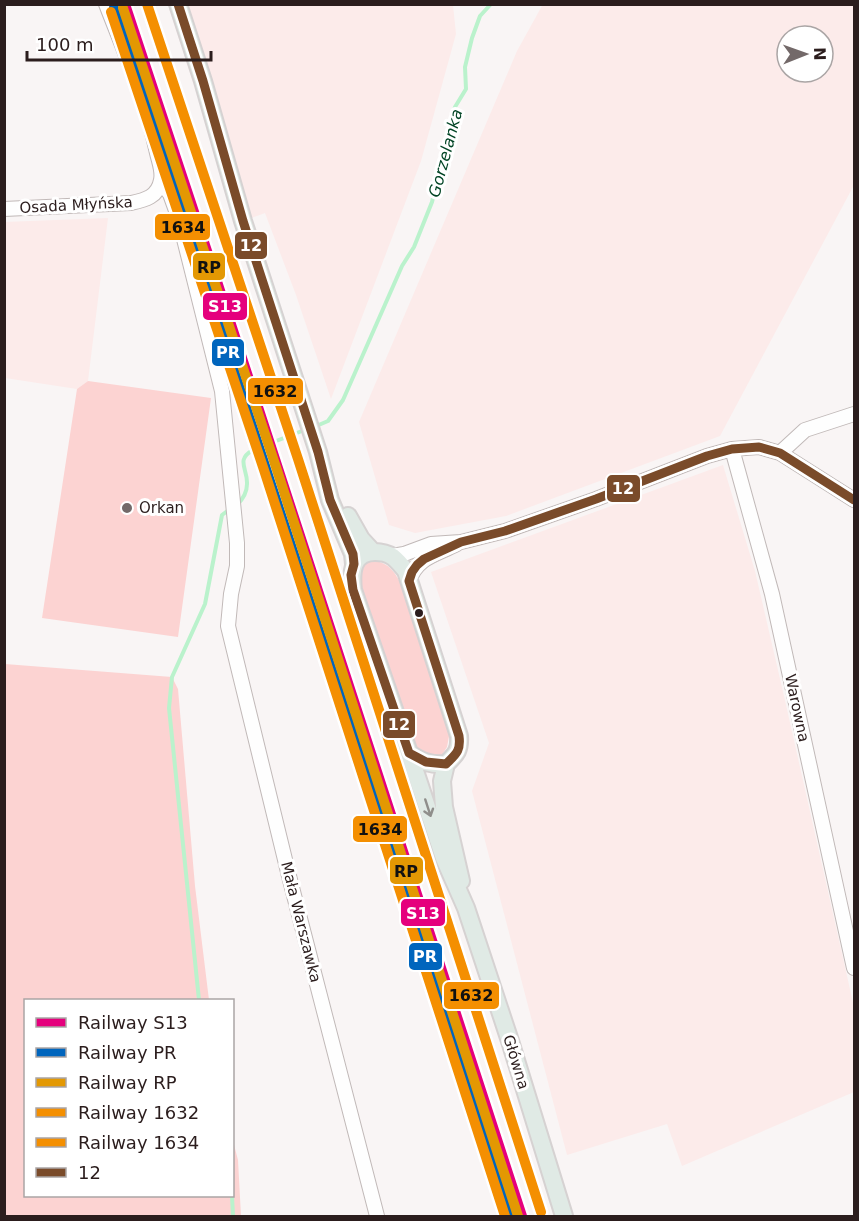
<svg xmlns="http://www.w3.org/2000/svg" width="859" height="1221" font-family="'DejaVu Sans',sans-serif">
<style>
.built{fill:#fcebea;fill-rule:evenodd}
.green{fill:#fcd3d2}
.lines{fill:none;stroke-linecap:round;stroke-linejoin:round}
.stream{stroke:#baf2cc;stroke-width:4}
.minor-casing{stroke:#c1b9b8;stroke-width:16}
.major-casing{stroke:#d6d2d2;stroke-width:20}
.minor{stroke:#fefefe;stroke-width:14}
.major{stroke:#e0eae5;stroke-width:16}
.bus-1-casing{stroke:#fff;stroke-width:14}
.bus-1{stroke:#7a4b2a;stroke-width:9}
.rail-1-casing{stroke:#fff;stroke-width:15}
.rail-2-casing{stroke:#fff;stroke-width:15}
.rail-3-casing{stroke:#fff;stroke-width:15}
.rail-4-casing{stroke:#fff;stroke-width:15}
.rail-5-casing{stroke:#fff;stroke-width:15}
.rail-1{stroke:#e5007d;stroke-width:10}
.rail-2{stroke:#0065bd;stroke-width:10}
.rail-3{stroke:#e39803;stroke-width:10}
.rail-4{stroke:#f48f01;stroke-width:10}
.rail-5{stroke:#f48f01;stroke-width:10}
.oneway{stroke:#8f8e8b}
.poi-dot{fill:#736969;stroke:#fff;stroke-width:2}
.bus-dot{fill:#2b1d1d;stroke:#fff;stroke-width:2}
.labels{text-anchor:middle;stroke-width:6;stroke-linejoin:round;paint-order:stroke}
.street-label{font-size:15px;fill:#2b1d1d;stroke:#fff}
.poi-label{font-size:15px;fill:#2b1d1d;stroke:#fff;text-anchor:start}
.water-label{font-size:16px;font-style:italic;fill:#014424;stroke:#fff}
.line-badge{stroke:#fff;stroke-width:2}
.badge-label{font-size:16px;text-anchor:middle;font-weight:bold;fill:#fff}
.pale-badge-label{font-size:16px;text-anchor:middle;font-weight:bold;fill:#111}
</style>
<rect width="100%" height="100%" fill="#f9f5f5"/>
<path class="built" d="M543,4L854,5V185L720,436L506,516L415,533L389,525L359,422L517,51ZM787,36H823V72H787Z
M168,5H453L456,34L421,161L331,399L296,295L265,213L243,221L228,171L195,88Z
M108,218L88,381L77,389L5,378L4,222Z
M723,465L755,571L784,696L854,1007V1092L682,1166L667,1124L567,1155L472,791L489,743L431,572Z"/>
<path class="green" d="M88,381L211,398L178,637L42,618L77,389Z
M373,561C390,562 396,574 403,588L451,726L447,747L440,758L419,752L413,743L359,591V573L364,563Z
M5,664L172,677L178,689L195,886L209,1000H26V1196H232L233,1141L238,1160L241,1216H5Z"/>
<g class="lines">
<path class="stream" d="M314,427L328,421L343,400L402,266L414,247L432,202L455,107L466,89L465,67L472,38L480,16L491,4
M237,505C242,500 247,492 247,484C248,469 235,460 253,450L307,429
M199,1000L169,708L172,677L205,604L222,515L230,509
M232,1196L233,1216"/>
<g class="minor-casing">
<path id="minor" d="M161,182L170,194L179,219L222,391L237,543V566L231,594L228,626L289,876L377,1216
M4,209L131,203C145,200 158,197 161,180C163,171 159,162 157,153C146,102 125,53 106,4
M732,449L772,594L854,968
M780,453L805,430L854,414
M392,556L404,554L431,544L461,542L505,531L596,499L707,456L732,449L759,447L780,453L854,500
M409,581C417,557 436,555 457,544
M507,1212L509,1216"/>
</g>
<g class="major-casing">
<path id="major" d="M178,4L203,81L243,221L318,452L330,500L353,554L354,564
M348,516L361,539L373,552
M409,753C421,762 431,765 446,764C456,754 460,751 459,736L406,571C402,566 398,561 393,557C389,554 381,552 375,552C352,552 351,572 353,590L409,753L444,858L466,908L510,1041L564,1216
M446,764L442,781L444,807L461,881"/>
</g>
<use href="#minor" class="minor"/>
<use href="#major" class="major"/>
<g class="bus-1-casing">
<path id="bus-1" d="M178,4L203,81L243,221L318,452L330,500L353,554L354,564L351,575L353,590L409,753L426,762L446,764C456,754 461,751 459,736L409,581L412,572L417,565L424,559L461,542L505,531L596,499L707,456L732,449L759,447L780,453L854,500"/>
</g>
<use href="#bus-1" class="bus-1"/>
<g class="rail-1-casing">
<path id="rail-1" d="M125,4L213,269L522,1216"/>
</g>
<g class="rail-2-casing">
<path id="rail-2" d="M114,8L202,273L510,1216"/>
</g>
<g class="rail-3-casing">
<path id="rail-3" d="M123,8L276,467L518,1216"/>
</g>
<g class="rail-4-casing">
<path id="rail-4" d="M147,4L298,459L541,1212"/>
</g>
<g class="rail-5-casing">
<path id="rail-5" d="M111,12L264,470L505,1216"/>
</g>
<use href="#rail-1" class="rail-1"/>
<use href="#rail-2" class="rail-2"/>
<use href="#rail-3" class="rail-3"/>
<use href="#rail-4" class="rail-4"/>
<use href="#rail-5" class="rail-5"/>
</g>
<defs><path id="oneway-shaft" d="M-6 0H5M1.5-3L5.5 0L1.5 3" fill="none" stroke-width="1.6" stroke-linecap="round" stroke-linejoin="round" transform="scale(1.5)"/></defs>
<use class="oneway" href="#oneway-shaft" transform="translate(428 808) rotate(72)"/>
<circle class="poi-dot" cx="127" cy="508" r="6"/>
<circle class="bus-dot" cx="419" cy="613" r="5"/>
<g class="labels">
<g class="street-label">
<text transform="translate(76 205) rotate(-3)" y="5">Osada Młyńska</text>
<text transform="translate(797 708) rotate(78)" y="5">Warowna</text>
<text transform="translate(301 922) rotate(76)" y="5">Mała Warszawka</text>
<text transform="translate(516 1062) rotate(73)" y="5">Główna</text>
</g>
<g class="poi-label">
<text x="139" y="513">Orkan</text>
</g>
<g class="water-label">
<text transform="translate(445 153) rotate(-75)" y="6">Gorzelanka</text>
</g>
</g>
<g class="line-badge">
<rect x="154" y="213" width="57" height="28" rx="6" fill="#f48f01"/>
<rect x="234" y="231" width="34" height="29" rx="6" fill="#7a4b2a"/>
<rect x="192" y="252" width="34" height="29" rx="6" fill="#e39803"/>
<rect x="202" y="292" width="46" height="29" rx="6" fill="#e5007d"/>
<rect x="211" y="338" width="34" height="29" rx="6" fill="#0065bd"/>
<rect x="247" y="377" width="57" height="28" rx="6" fill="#f48f01"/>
<rect x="606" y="474" width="35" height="29" rx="6" fill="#7a4b2a"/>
<rect x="382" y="710" width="34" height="29" rx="6" fill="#7a4b2a"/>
<rect x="352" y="815" width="56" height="28" rx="6" fill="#f48f01"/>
<rect x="389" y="856" width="35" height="29" rx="6" fill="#e39803"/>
<rect x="400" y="898" width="46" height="29" rx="6" fill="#e5007d"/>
<rect x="408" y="942" width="35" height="29" rx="6" fill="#0065bd"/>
<rect x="443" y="981" width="57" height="29" rx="6" fill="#f48f01"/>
</g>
<g class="badge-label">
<text x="251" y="251">12</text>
<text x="225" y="312">S13</text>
<text x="228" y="358">PR</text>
<text x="623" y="494">12</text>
<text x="399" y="730">12</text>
<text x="423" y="919">S13</text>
<text x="425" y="962">PR</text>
</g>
<g class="pale-badge-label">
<text x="183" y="233">1634</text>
<text x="209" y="273">RP</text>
<text x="275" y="397">1632</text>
<text x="380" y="835">1634</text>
<text x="406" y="877">RP</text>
<text x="471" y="1001">1632</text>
</g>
<rect width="859" height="1221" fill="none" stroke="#2b1d1d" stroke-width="12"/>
<rect x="24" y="999" width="210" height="198" fill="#ffffff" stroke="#aaa5a5" stroke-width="1.5"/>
<rect x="36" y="1018" width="30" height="9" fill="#e5007d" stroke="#aaa5a5" stroke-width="1.5"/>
<text x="78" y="1029" font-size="18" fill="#2b1d1d">Railway S13</text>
<rect x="36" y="1048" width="30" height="9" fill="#0065bd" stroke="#aaa5a5" stroke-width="1.5"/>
<text x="78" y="1059" font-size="18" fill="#2b1d1d">Railway PR</text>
<rect x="36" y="1078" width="30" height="9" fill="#e39803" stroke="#aaa5a5" stroke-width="1.5"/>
<text x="78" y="1089" font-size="18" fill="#2b1d1d">Railway RP</text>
<rect x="36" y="1108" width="30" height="9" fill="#f48f01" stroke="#aaa5a5" stroke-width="1.5"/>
<text x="78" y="1119" font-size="18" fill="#2b1d1d">Railway 1632</text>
<rect x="36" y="1138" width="30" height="9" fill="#f48f01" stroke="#aaa5a5" stroke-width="1.5"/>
<text x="78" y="1149" font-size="18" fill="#2b1d1d">Railway 1634</text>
<rect x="36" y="1168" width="30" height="9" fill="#7a4b2a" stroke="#aaa5a5" stroke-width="1.5"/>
<text x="78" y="1179" font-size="18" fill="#2b1d1d">12</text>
<g transform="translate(805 54) rotate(89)"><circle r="28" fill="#ffffff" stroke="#aaa5a5" stroke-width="1.5"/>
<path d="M0-4.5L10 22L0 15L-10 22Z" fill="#736969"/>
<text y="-9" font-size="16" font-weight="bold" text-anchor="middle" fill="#2b1d1d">N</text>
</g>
<path d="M27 51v9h184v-9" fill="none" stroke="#2b1d1d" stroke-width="3"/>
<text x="36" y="51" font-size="18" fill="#2b1d1d" stroke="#ffffff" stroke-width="4.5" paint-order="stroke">100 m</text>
</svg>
